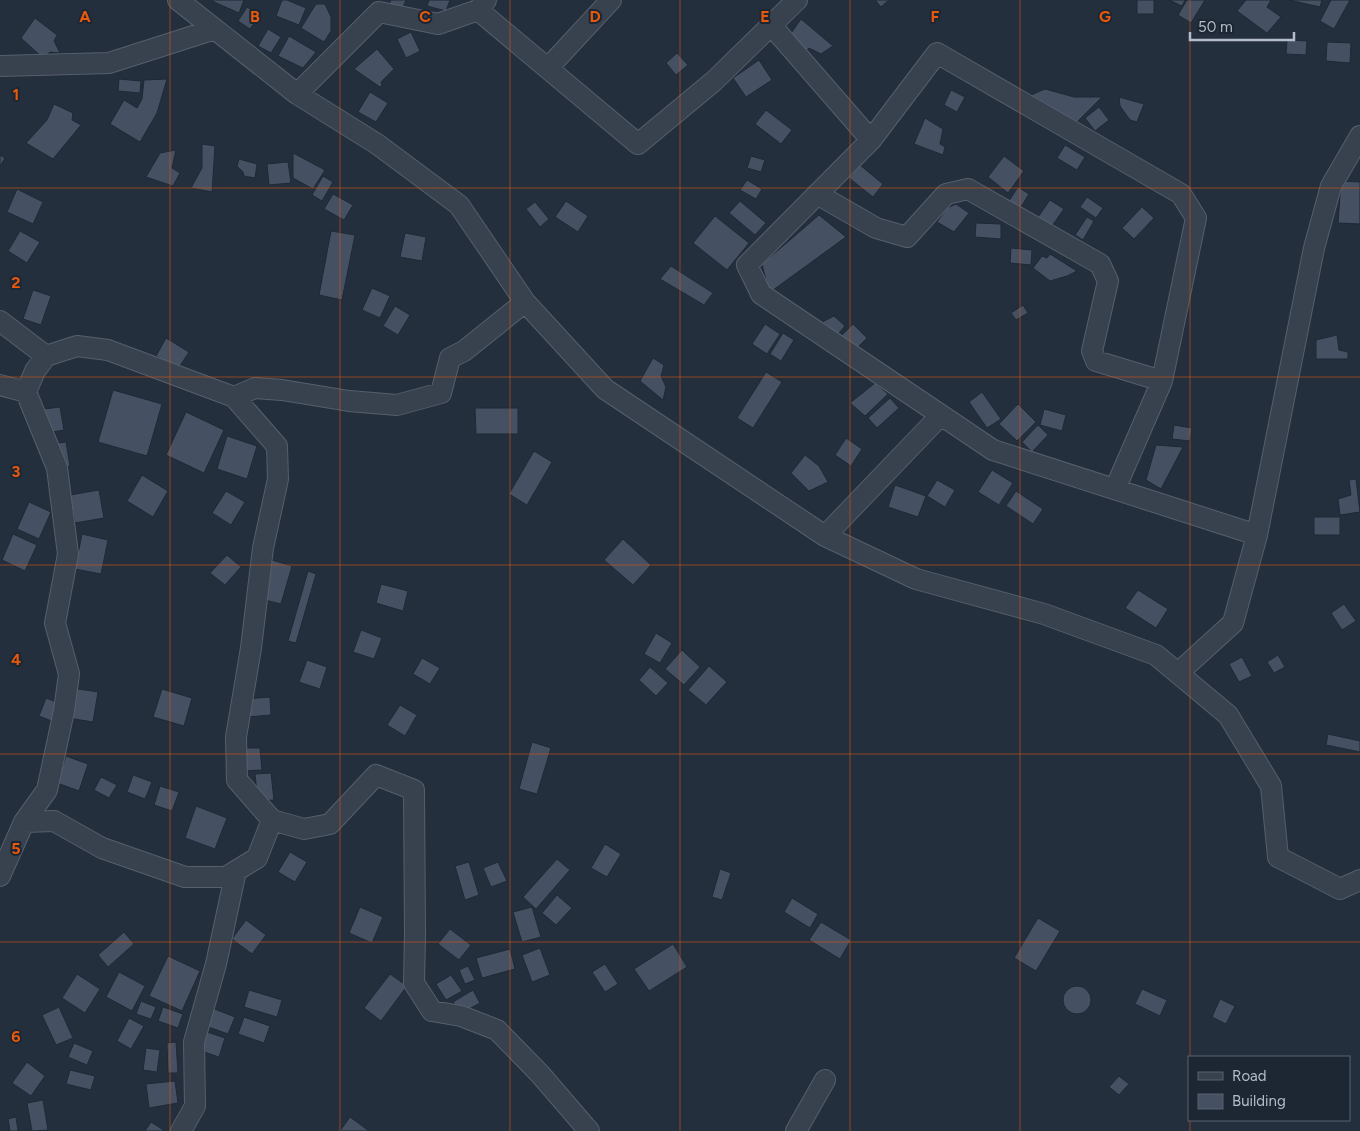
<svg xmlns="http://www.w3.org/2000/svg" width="1360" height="1131" font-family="Figtree,sans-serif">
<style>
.building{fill:#455162;stroke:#1f2835}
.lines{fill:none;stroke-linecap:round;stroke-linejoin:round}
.minor-casing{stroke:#565f6c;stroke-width:22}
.minor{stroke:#38414e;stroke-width:20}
.grid{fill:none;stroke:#e8590c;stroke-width:1;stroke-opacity:0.55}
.grid-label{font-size:16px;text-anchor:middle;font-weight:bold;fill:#e8590c;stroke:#1d2633;stroke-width:4;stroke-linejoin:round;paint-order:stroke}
</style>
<rect width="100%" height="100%" fill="#242f3e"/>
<path class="building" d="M213,0H244L239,13L212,1Z
M282,0H287L306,8L299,25L276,16Z
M391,0H406L401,12L388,6Z
M429,0H450L446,11L427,6Z
M875,0H889L881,7Z
M1137,0H1154V14H1137Z
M1169,0H1185L1182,6Z
M1187,0H1205L1191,23L1178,15Z
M1246,0H1271L1267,7L1281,17L1267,33L1237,11Z
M1289,0H1322L1320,7Z
M1331,0H1350L1334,29L1320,21Z
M316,4H325L331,17V31L324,42L301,28Z
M247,7L260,15L250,29L238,21Z
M35,18L57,35L54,41L60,53L50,52L43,58L21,38Z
M801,19L833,46L821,54L809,48L803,55L787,39Z
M268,29L281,37L271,53L258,46Z
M411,32L420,51L406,58L397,39Z
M289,36L316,52L303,68L278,56Z
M1287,40L1307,41L1306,55L1286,54Z
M1327,42L1351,43L1350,63L1326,61Z
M377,49L394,69L381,82L382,85L380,87L354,69Z
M677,53L688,65L676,75L666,63Z
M759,60L772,80L746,97L733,78Z
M119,79L141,81L140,93L118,91Z
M167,79L157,113L140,142L110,124L124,100L137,108L142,99L144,80Z
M1045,89L1074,97H1102L1073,126L1024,98Z
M951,90L965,97L957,112L944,105Z
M370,92L388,103L376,122L358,112Z
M1119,97L1144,104L1137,122L1130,120L1120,106Z
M54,104L73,113L72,120L81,125L53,159L26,143L47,120Z
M1099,107L1109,120L1095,131L1085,118Z
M766,110L792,130L781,144L755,124Z
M925,118L943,129L940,144L945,147L943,155L914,144Z
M202,144L215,146L212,192L191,188L202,168Z
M1065,145L1085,157L1077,170L1057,158Z
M176,150L172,168L180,173L173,186L146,177L160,153Z
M293,153L325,170L313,189L293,178Z
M0,155L5,158L0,166Z
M751,156L765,160L761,172L747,168Z
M1004,156L1024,171L1008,193L988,177Z
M239,159L257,164L255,178L244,176L243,172L237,166Z
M288,162L291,183L269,185L267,164Z
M860,165L883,184L873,197L849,178Z
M323,176L333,182L322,201L312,195Z
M747,180L762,189L756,199L740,190Z
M1341,181L1360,182V224L1338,223Z
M1018,187L1029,194L1018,212L1007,204Z
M17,189L43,202L33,224L7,212Z
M333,194L353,205L344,220L324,209Z
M1087,197L1103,208L1096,218L1080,207Z
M1050,200L1064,209L1052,226L1038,217Z
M566,201L588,216L578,232L555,217Z
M740,201L766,223L755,235L729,213Z
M535,202L549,219L540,227L526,209Z
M956,204L969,213L954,232L937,222L947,208Z
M1142,207L1154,218L1134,239L1122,228Z
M819,215L846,237L769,293L762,264Z
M715,216L749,243L727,270L693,243Z
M1087,217L1094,221L1083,240L1075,235Z
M976,223L1001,224V239L975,237Z
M20,231L40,242L27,263L8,251Z
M331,231L355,235L342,300L319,295Z
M405,233L426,237L422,261L400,257Z
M1011,248L1032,250L1031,265L1010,263Z
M1050,254L1077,271L1067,276L1050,281L1033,268L1042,256L1047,258Z
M671,266L713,293L704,305L660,279Z
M372,288L390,296L380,318L362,310Z
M33,290L51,296L41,325L23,319Z
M1023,305L1028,313L1016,320L1011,313Z
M395,306L410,315L398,335L383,326Z
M834,316L845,326L838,334L822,322Z
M765,324L780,334L767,354L752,344Z
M853,324L867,338L855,350L841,336Z
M783,333L794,340L781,361L770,354Z
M1337,335L1339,350L1348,352V359H1316V340Z
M166,338L189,352L178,369L156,356Z
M653,358L664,365L661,376L666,387L663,400L640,381Z
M766,372L782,382L753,428L737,418Z
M875,383L888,394L865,416L850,403Z
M113,390L162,404L147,456L98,442Z
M982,392L1001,419L987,428L969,402Z
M890,398L899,408L877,428L868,418Z
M1018,404L1036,422L1017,441L999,424Z
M60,407L64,430L47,433L44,409Z
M475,408H518V434H476Z
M1044,409L1066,415L1062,431L1040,425Z
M186,412L224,430L204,473L166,455Z
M1038,425L1048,435L1032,452L1022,442Z
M1174,425L1192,428L1190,441L1172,439Z
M227,436L257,446L247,479L217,469Z
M846,438L862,449L851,466L835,455Z
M66,442L70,466L55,469L51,444Z
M1156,445L1183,447L1161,489L1146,480Z
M534,451L552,462L527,505L509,494Z
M805,455L819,466L828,482L809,491L791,473Z
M992,470L1013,483L999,505L978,492Z
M142,475L168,491L153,517L127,501Z
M1356,479L1360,512L1340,515L1338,499L1351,495L1349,480Z
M937,480L955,490L945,507L927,496Z
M895,485L926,496L918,517L888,507Z
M99,490L104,518L75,523L70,495Z
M226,491L245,502L231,525L212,513Z
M1016,491L1043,509L1033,524L1006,506Z
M29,502L51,512L39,539L17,529Z
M1314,517H1340V535H1314Z
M13,534L37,545L25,571L2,560Z
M82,534L108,540L101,574L75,569Z
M623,539L651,565L633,585L604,560Z
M227,555L241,567L225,585L210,573Z
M272,560L292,566L281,604L261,599Z
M308,571L316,574L296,643L288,641Z
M381,584L408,591L403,611L376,603Z
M1138,590L1168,609L1156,628L1125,608Z
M1344,604L1356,621L1342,630L1331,613Z
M361,630L382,638L374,659L353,652Z
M656,633L672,643L660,663L644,654Z
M682,650L700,667L684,685L665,669Z
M1278,655L1285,667L1274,673L1267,662Z
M1242,657L1252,676L1239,682L1229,664Z
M422,658L440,668L430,684L413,674Z
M307,660L327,667L320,689L299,682Z
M709,666L727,682L706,705L688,690Z
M650,667L668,683L656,696L639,680Z
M72,688L98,692L93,722L68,718Z
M162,689L192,698L184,726L153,717Z
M270,697L271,715L247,717L246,699Z
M46,698L61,704L54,722L39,716Z
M400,705L417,715L405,736L387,725Z
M1328,734L1360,741V752L1326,745Z
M532,742L551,748L537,794L519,789Z
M242,748H260L262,770L243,771Z
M66,756L88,764L79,791L57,783Z
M271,773L274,800L258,801L255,774Z
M133,775L152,782L145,799L127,792Z
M101,777L117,785L109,798L94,790Z
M160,786L179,792L172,811L154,805Z
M196,806L227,818L215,849L185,838Z
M605,844L621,854L607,877L591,868Z
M290,852L307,862L295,882L278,872Z
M557,859L570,870L536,909L523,897Z
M469,862L479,895L465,900L455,866Z
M498,862L507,881L491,887L483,868Z
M720,869L731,873L722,900L712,897Z
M557,895L572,908L556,925L542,913Z
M792,898L818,914L810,928L784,912Z
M360,907L383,917L372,943L349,933Z
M532,907L541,937L522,942L513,912Z
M1038,918L1060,931L1036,971L1014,958Z
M246,920L266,935L252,954L232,939Z
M821,922L851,940L840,959L809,940Z
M450,929L471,945L459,960L438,944Z
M124,932L134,944L108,967L98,955Z
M673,944L687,967L649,991L634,969Z
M540,948L550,975L532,982L522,955Z
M510,949L515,969L482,978L476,958Z
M168,956L200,971L182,1011L149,996Z
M605,964L618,984L605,992L592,972Z
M468,966L475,980L465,984L459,970Z
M119,972L145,986L132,1011L106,997Z
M77,974L100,989L85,1013L62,998Z
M390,974L407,986L381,1021L364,1008Z
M451,975L462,991L446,1000L436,984Z
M1063 1000a14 14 0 1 1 28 0a14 14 0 1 1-28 0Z
M1142,989L1167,1000L1160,1016L1135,1004Z
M249,990L282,1000L277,1017L244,1007Z
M473,990L480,1003L460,1014L453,1002Z
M1220,999L1235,1006L1226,1024L1212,1017Z
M141,1001L156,1007L151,1019L136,1014Z
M207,1006L235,1017L228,1034L200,1024Z
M59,1007L73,1038L56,1045L42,1015Z
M163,1007L183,1014L178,1028L158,1021Z
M244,1017L270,1026L264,1043L238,1034Z
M129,1018L144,1026L131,1049L117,1041Z
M204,1031L225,1038L219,1057L198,1050Z
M176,1042L178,1073H168L167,1043Z
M74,1043L93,1051L87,1065L68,1057Z
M146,1048L160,1050L157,1072L143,1070Z
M27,1062L45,1076L31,1096L12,1083Z
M70,1070L95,1076L91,1090L66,1084Z
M1119,1076L1129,1084L1119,1095L1109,1087Z
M175,1081L178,1103L149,1108L146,1084Z
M43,1100L48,1130L32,1131L27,1103Z
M16,1117L18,1131H10L8,1119Z
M350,1117L369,1131H340Z
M151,1122L165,1131H145Z"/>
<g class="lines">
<g class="minor-casing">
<path id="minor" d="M178,0L297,94L377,144L459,205L525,302L605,389L825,536L916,579L1044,614L1156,655L1228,715L1271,786L1278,857L1340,889L1360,880
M478,10L638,144L714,81L797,0
M771,25L871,140L747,265L761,294L993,450L1257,535L1233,623L1178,673
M0,66L109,63L215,29
M548,68L611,0
M297,94L379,12L438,24L478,10L486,0
M871,140L937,53L1181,194L1196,218L1162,381L1115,489
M817,194L876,228L907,237L946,194L968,189L1100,264L1108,281L1092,351L1096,361L1162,381
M0,321L46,356
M0,385L26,392L35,371L46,356L77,346L108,350L234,397L255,388L282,390L349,401L397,405L441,393L450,358L464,351L525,302
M1257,535L1314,248L1331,186L1360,136
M825,536L941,415
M272,820L304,829L330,824L376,775L414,790L415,934L414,983L432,1011L461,1016L497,1030L540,1074L589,1131
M24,822L47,790L64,711L69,674L55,623L68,554L57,468L26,392
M0,876L24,822L54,821L102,848L185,877H226L257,858L272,820L237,780L236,737L251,648L263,548L278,479L277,446L234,397
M181,1131L195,1106L194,1042L216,964L236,871
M796,1131L825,1080"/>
</g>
<use href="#minor" class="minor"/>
</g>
<path class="grid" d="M170,0V1131M340,0V1131M510,0V1131M680,0V1131M850,0V1131M1020,0V1131M1190,0V1057M0,188H1360M0,377H1360M0,565H1360M0,754H1360M0,942H1360M1190,1120V1131"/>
<g class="grid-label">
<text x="85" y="22">A</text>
<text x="255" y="22">B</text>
<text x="425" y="22">C</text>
<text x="595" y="22">D</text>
<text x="765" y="22">E</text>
<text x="935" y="22">F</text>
<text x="1105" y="22">G</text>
<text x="16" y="100">1</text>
<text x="16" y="288">2</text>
<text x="16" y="477">3</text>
<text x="16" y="665">4</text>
<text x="16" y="854">5</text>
<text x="16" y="1042">6</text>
</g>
<rect x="1188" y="1056" width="162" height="65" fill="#1d2633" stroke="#59626f"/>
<rect x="1198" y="1072" width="25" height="8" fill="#38414e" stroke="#59626f"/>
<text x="1232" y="1081" font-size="15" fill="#b4bcc9">Road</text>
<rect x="1198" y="1094" width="25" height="15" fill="#455162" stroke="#59626f"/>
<text x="1232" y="1106" font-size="15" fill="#b4bcc9">Building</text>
<path d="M1190 32v8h104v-8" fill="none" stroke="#b4bcc9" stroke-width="2.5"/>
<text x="1198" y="32" font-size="15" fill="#b4bcc9" stroke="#1d2633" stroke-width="4" paint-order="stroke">50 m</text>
</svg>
